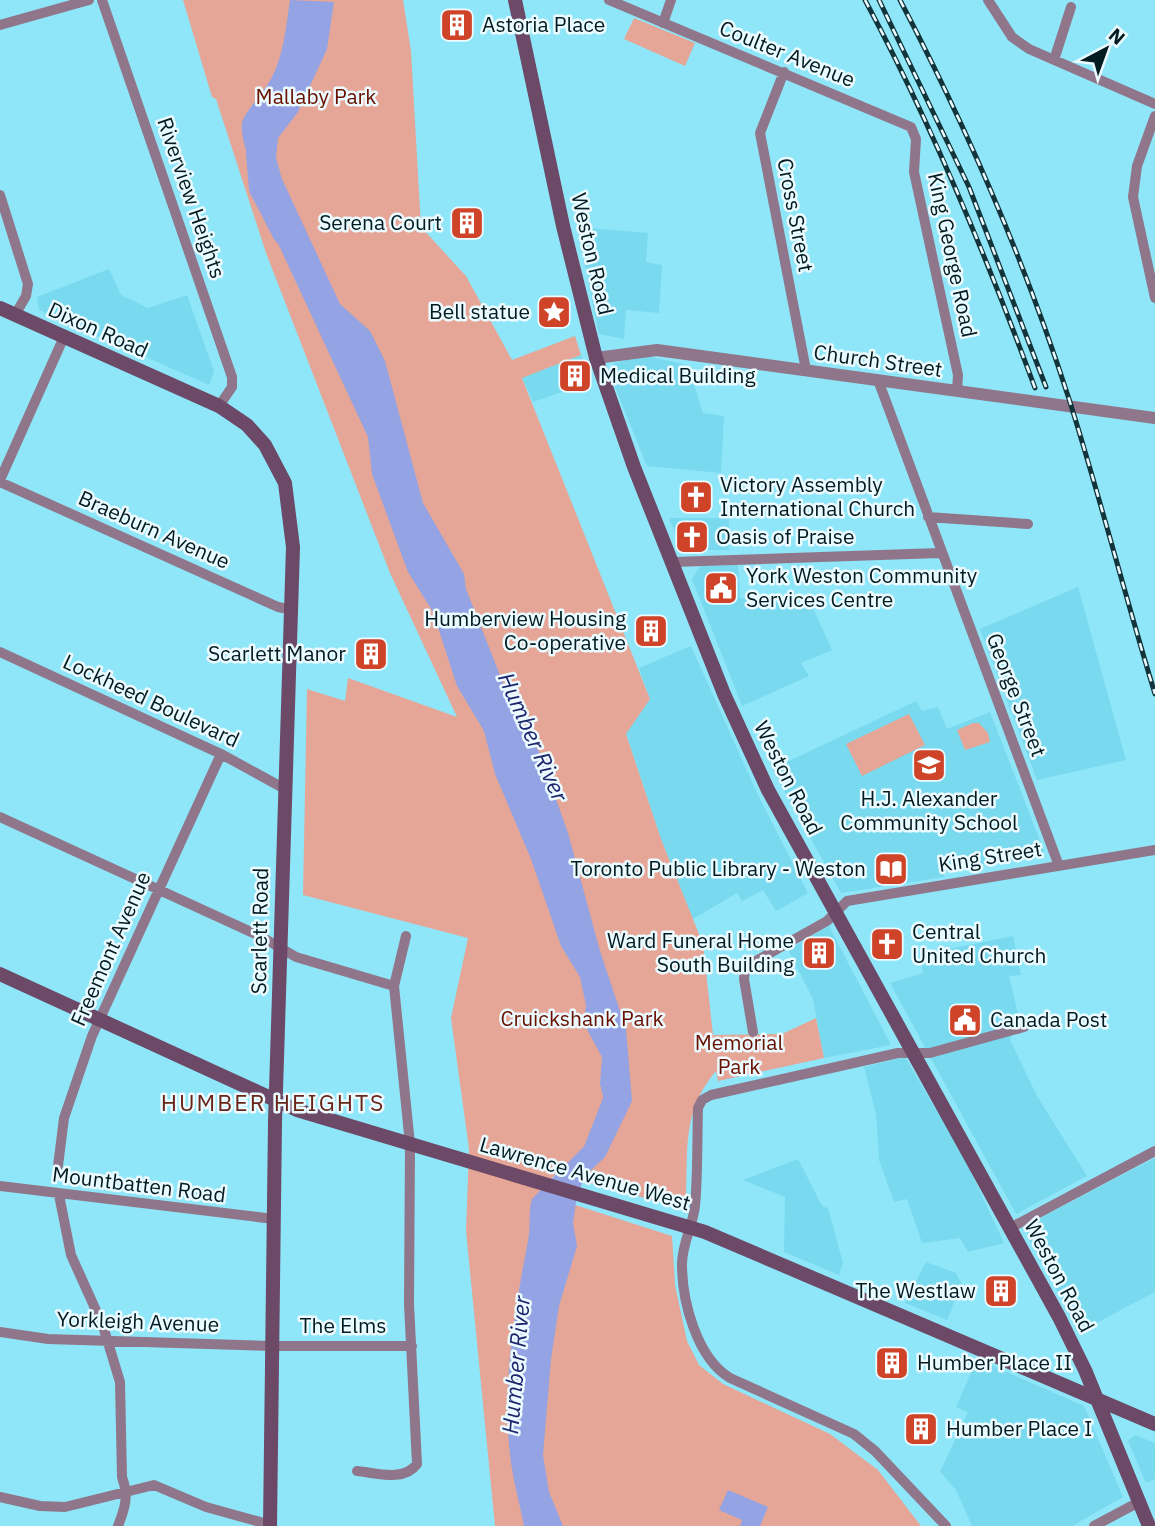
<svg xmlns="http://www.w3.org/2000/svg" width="1155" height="1526" font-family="'IBM Plex Sans',sans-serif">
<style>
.built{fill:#79d9ee}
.green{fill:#e5a697}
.water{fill:#93a3e3}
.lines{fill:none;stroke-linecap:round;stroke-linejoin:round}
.river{stroke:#93a3e3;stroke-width:18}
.minor{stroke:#90768a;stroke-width:10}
.tertiary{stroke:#90768a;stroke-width:12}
.secondary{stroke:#6c4966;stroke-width:14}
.rail-casing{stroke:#12343a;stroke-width:5}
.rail{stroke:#ebfbff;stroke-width:2.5;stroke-dasharray:8;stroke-linecap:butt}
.labels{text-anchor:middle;stroke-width:5;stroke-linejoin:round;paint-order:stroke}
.poi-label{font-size:21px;fill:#011b20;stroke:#ebfbff;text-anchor:start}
.street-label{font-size:21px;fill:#011b20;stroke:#ebfbff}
.park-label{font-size:21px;fill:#690f00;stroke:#ebfbff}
.water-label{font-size:23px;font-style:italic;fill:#1e246d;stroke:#ebfbff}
.neighbourhood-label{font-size:23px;letter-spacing:2px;fill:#682417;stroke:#ebfbff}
</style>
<rect width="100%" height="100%" fill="#90e6f9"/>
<path class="built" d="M577,227L648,233L646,262L662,265L659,313L626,310L624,339L599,334Z
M109,269L121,295L148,308L187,295L214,371L209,385L39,310L37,297Z
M581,355L590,382L533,402L522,377Z
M641,355L688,365L703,413L724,416L721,473L647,466L613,382V364Z
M669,518H729V550H682Z
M738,565L740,598L812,606L832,650L801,663L809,676L742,706L692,579L700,566Z
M1078,587L1126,760L1037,780L980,629Z
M691,646L757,793L808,893L776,911L763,890L742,901L737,893L693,919L661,839L626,733L650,699L639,668Z
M916,701L922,711L938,707L947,729L990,712L1044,851L1041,856L945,869L944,877L841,893L772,769Z
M829,926L891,1045L824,1058L813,999L788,950Z
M1013,936L1021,975L1009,976L1019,1018L1010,1040L1037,1096L1087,1176L1016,1214L890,983L923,973L920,958L934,952Z
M905,1057L964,1157L1004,1243L968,1252L960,1238L922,1243L907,1199L894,1202L879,1160L876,1114L864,1067Z
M1155,1158V1292L1079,1332L1025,1231L1029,1224Z
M798,1159L822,1206L828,1208L843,1263L839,1275L784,1252L785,1197L743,1180Z
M926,1262L956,1273L962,1284L947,1320L905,1303Z
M977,1359L1084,1406L1123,1497L1072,1526H972L956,1490L940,1472L968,1412L956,1407Z
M1135,1435L1155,1443V1479L1146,1483L1128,1441Z"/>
<path class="green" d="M183,0H403L411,51L421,227L466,276L512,360L575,336L581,355L522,378L650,699L626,734L661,839L703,944L713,1035L782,1034L816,1018L824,1058L718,1081L716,1071C682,1111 688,1149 686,1198L678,1207L556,1174L538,1193L672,1236L675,1285L687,1341L699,1365L723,1384L830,1434L878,1470L921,1526H495L466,1231L469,1149L451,1018L468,938L303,895L307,689L345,701L348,678L457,717L390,573L266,253L216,99L212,97Z
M634,18L695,43L685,66L624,39Z
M909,714L925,745L862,776L846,744Z
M973,723H979L988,733L990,742L965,750L957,730Z"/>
<path class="water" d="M290,0L334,2L327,49L298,112L278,138L276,158L282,179L340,304L370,331L385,361L423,503L464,574L466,589L522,731L539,751L568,833L600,951L626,1029L632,1101L605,1157L586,1175L577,1195L573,1223L577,1246L559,1306L551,1359L543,1455L549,1492L563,1526H524C520,1505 514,1484 511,1463C501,1388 514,1314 528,1241C531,1227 528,1212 532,1199L605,1125L608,1116L600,1084L602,1057L584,1024L586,1005L580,977L561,946L531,859L495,774L484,731L457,686L433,612L408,572L372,474L368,437L275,237C269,208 239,147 242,123C243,114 265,90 271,79C284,55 286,26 290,0Z
M728,1490L768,1507L760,1526H740L742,1520L719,1510Z"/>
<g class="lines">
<path class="river" d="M255,154L258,189L282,235
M592,1151L615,1092"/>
<path class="minor" d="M102,0L232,377V387L219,406
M609,0L911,127L916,139L914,172L958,375L957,391
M988,0L1012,37L1029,49L1155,104
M663,23L671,0
M0,25L89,0
M1054,60L1071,7
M784,72L760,133L806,370
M1155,116L1137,166L1133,197L1155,298
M0,195L28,284L26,296L15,315
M878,380L1059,866
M0,480L63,339
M0,482L278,607L293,610
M928,517L1028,524
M673,562L940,553
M0,652L221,754L285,789
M0,817L260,936L296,957L394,986
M753,1032L744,979L745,971L754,962L827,921L847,901L1155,850
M58,1166L64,1118L92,1036L221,754
M0,1186L274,1219
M59,1195L71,1255L103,1326L120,1382L122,1477C129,1496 125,1508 118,1526
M1010,1228L1155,1151
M0,1332L48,1339L274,1346H412
M357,1471C377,1473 404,1482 417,1464L409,1304L410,1144L394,986L406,936
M0,1497L40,1506L65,1507L154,1485L206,1507L271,1525
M946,1526L875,1451L854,1434L730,1378C697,1358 682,1302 682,1264C682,1244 693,1225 695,1206C698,1173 697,1140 698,1108L702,1100L711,1095L898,1053H930L1024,1027
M1094,1526L1139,1502"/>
<path class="tertiary" d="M596,358L657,350L1155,418"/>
<path class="secondary" d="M515,0L563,226L596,358L634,467L724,694L768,790L1059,1317L1085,1370L1149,1526
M0,308L219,406L247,425L265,445L285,483L293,547L275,1122L270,1526
M0,974L297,1110L705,1232L1155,1424"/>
<g class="rail-casing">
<path id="rail" d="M865,0C932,125 986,255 1035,388
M879,0L969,187L1046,387
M900,0C967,128 1025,262 1069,399C1100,497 1125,596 1155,694"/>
</g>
<use href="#rail" class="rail"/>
</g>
<defs>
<g id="building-square" transform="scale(1.75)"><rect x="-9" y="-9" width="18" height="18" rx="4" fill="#cf4428" stroke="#ebfbff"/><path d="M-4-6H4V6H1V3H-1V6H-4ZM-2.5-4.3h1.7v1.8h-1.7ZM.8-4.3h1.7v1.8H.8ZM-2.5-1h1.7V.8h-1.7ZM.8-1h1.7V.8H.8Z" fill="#fff"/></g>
<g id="sight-square" transform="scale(1.75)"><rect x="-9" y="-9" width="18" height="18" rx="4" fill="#cf4428" stroke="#ebfbff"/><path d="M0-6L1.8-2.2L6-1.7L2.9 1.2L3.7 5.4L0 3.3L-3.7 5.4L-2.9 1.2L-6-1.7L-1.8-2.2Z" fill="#fff"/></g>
<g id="church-square" transform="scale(1.75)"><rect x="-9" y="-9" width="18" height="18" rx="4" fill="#cf4428" stroke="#ebfbff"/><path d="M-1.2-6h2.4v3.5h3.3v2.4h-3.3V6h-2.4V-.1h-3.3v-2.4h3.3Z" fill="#fff"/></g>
<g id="civic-square" transform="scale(1.75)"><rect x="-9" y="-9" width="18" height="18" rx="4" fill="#cf4428" stroke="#ebfbff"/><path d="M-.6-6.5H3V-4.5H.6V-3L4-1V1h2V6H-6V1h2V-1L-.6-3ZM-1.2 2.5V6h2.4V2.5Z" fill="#fff"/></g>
<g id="school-square" transform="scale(1.75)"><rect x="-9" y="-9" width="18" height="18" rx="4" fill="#cf4428" stroke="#ebfbff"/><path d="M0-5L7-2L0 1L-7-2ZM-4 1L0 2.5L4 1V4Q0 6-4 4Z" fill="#fff"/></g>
<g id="library-square" transform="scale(1.75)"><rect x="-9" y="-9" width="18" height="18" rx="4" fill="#cf4428" stroke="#ebfbff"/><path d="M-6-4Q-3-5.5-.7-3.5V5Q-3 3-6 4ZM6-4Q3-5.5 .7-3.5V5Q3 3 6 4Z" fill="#fff"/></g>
</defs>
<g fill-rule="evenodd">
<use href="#building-square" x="457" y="25"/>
<use href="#building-square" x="467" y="223"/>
<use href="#sight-square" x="554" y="312"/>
<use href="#building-square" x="575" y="376"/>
<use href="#church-square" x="696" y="497"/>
<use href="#church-square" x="692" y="537"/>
<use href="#civic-square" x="721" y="588"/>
<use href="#building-square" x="651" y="631"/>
<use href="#building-square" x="371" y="654"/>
<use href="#school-square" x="929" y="765"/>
<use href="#library-square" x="891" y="869"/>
<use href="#church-square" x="887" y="944"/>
<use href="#building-square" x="819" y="953"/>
<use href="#civic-square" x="965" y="1020"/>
<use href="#building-square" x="1001" y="1291"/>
<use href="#building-square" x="892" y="1363"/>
<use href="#building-square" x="921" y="1429"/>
</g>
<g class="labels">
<g class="poi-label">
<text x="482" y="32">Astoria Place</text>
<text x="442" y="230" text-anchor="end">Serena Court</text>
<text x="530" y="319" text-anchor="end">Bell statue</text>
<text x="600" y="383">Medical Building</text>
<text x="720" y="492">Victory Assembly<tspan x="720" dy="24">International Church</tspan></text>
<text x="716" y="544">Oasis of Praise</text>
<text x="746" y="583">York Weston Community<tspan x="746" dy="24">Services Centre</tspan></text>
<text x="626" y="626" text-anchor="end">Humberview Housing<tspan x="626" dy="24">Co-operative</tspan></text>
<text x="346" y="661" text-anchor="end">Scarlett Manor</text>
<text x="929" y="806" text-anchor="middle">H.J. Alexander<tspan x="929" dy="24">Community School</tspan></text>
<text x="866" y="876" text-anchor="end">Toronto Public Library - Weston</text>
<text x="912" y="939">Central<tspan x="912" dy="24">United Church</tspan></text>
<text x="794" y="948" text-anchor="end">Ward Funeral Home<tspan x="794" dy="24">South Building</tspan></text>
<text x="990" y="1027">Canada Post</text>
<text x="976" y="1298" text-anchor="end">The Westlaw</text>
<text x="917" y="1370">Humber Place II</text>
<text x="946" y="1436">Humber Place I</text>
</g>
<g class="street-label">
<text transform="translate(787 54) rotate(22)" y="7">Coulter Avenue</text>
<text transform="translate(191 198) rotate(71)" y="7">Riverview Heights</text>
<text transform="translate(795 215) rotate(79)" y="7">Cross Street</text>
<text transform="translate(592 254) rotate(77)" y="7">Weston Road</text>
<text transform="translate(952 255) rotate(78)" y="7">King George Road</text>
<text transform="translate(98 330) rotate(24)" y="7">Dixon Road</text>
<text transform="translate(878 361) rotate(8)" y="7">Church Street</text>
<text transform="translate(154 530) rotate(24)" y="7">Braeburn Avenue</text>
<text transform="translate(1016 695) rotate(69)" y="7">George Street</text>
<text transform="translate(151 701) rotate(25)" y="7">Lockheed Boulevard</text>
<text transform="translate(788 778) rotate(63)" y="7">Weston Road</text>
<text transform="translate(990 857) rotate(-9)" y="7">King Street</text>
<text transform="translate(260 931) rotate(-89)" y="7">Scarlett Road</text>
<text transform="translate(111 949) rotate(-66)" y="7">Freemont Avenue</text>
<text transform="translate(585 1174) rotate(16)" y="7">Lawrence Avenue West</text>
<text transform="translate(139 1185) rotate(7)" y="7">Mountbatten Road</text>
<text transform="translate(1059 1276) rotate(62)" y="7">Weston Road</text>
<text transform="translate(138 1322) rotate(2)" y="7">Yorkleigh Avenue</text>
<text x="343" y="1333">The Elms</text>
</g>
<g class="park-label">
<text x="316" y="104">Mallaby Park</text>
<text x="582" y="1026">Cruickshank Park</text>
<text x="739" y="1050">Memorial<tspan x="739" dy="24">Park</tspan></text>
</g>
<g class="water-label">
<text transform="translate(533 737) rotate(66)" y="8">Humber River</text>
<text transform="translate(516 1365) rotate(-85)" y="8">Humber River</text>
</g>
<g class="neighbourhood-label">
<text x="273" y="1111">HUMBER HEIGHTS</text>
</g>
</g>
<g transform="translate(1106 49) rotate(41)" stroke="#ebfbff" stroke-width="5" paint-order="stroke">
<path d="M0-5L12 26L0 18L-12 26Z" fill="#011b20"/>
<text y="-10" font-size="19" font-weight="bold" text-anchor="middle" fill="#011b20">N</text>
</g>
</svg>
